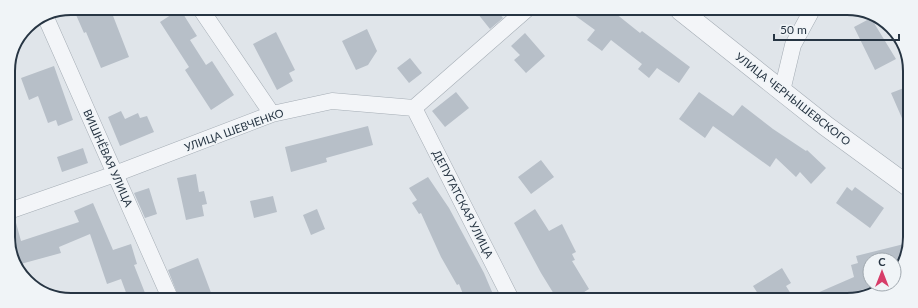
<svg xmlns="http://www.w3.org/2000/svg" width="918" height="308" font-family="Lato,sans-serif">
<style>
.building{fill:#b7bfc8}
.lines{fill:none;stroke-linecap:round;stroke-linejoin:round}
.minor-casing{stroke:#a5adb5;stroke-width:17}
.tertiary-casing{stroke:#a5adb5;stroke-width:21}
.minor{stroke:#f3f5f8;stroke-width:16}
.tertiary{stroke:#f3f5f8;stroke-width:20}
.labels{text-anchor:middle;stroke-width:3;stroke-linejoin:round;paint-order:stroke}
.street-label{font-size:11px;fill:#273543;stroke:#f0f4f7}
.rim{fill:none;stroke:#273543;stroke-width:2}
</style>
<rect width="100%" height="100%" fill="#e0e5ea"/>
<path class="building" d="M73,8H110L129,57L101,68L86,32L84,33Z
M180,9L197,36L190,40L206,65L212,61L234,95L211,110L185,70L189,67L160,22Z
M474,9H496L503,18L490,29Z
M566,9H610L640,33L642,31L690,67L679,83L657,68L649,78L638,69L642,64L611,40L602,51L587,40L595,30Z
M871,18L896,59L875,70L854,27Z
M367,29L377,51L368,65L356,70L342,41Z
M276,32L295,70L289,73L293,81L277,90L253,44Z
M525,33L545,56L526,73L514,60L520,55L511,46Z
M410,58L422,73L409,83L397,68Z
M54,66L73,120L58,126L56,120L48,123L38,96L29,100L21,78Z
M909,86V100L908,132L891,93Z
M456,92L469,108L445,127L432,111Z
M699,92L733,116L742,105L773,129L806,151L807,150L826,168L811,184L800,172L796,177L776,158L770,167L713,126L705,138L679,119Z
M121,111L125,119L138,113L140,118L147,116L154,132L120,146L108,117Z
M368,126L373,145L326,158L327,162L291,172L285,147Z
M83,148L88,163L62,172L57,157Z
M541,160L554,177L531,194L518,177Z
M196,174L199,192L204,191L207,204L202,205L204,216L186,220L177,178Z
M428,177L449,208L484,273L495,299H465L459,284L457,285L441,257L421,213L419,214L412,203L417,200L409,188Z
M847,187L852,191L855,187L884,208L870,228L836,203Z
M149,188L157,214L145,218L134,193Z
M273,196L277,212L254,218L250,201Z
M93,203L113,250L131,244L137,264L134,265L147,298H128L121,279L107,284L90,234L59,247L61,253L17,265L9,250V220L15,219L21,241L79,222L74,211Z
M317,209L325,229L311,235L303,215Z
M535,209L549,231L562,224L576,252L572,254L575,260L572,261L589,289L573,299H557L541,273L514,223Z
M908,243V254L894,274V260H870V284H883L846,294L848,300H801L854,277L851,265L858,263L856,256Z
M198,258L213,298H179L168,270Z
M782,268L791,283L786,286L791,294L782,300H762L753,286Z"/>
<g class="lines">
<g class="minor-casing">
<path id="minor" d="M200,8L272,114
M46,18L170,298
M782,91L793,45L812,10
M414,108L511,299
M9,211L115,174L272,114L332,101L414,108L527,9"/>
</g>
<g class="tertiary-casing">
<path id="tertiary" d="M680,10L826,126L908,186"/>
</g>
<use href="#minor" class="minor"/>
<use href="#tertiary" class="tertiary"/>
</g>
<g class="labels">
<g class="street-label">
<text transform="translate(793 99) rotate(38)" y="4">УЛИЦА ЧЕРНЫШЕВСКОГО</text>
<text transform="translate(234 130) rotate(-20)" y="4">УЛИЦА ШЕВЧЕНКО</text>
<text transform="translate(108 158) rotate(66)" y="4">ВИШНЁВАЯ УЛИЦА</text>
<text transform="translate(463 204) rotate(63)" y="4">ДЕПУТАТСКАЯ УЛИЦА</text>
</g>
</g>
<path d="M0 0H918V308H0ZM71 15H847A56 56 0 0 1 903 71V237A56 56 0 0 1 847 293H71A56 56 0 0 1 15 237V71A56 56 0 0 1 71 15Z" fill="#f0f4f7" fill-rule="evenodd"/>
<path class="rim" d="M71 15H847A56 56 0 0 1 903 71V237A56 56 0 0 1 847 293H71A56 56 0 0 1 15 237V71A56 56 0 0 1 71 15Z"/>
<g transform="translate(882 272)"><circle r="19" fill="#f0f4f7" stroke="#a0a8af"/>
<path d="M0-3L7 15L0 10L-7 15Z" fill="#d73d69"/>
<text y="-6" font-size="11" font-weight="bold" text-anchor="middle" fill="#273543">С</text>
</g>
<path d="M774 34v6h125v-6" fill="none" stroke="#273543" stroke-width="2"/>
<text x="780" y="34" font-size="12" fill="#273543" stroke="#f0f4f7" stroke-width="3" paint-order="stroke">50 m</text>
</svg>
